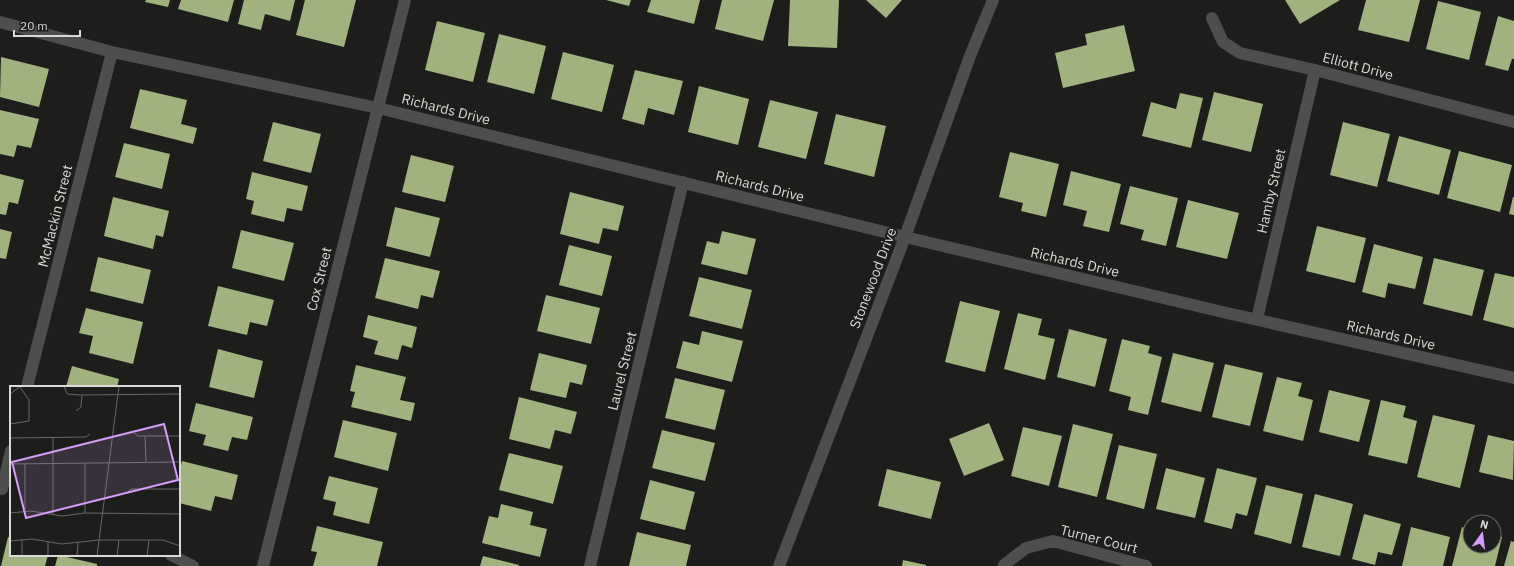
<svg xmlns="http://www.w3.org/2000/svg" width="1514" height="566" font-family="'IBM Plex Sans',sans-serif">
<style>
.building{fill:#a1b27f}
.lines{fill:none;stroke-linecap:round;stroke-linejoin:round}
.minor{stroke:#4f4e4f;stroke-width:12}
.tertiary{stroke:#4f4e4f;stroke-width:12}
.labels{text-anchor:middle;stroke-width:4;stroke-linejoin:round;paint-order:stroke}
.street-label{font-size:14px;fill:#d9dad8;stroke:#1d1e1b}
.inset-road{fill:none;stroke:#686967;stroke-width:1}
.view{fill:#d59cfb;fill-opacity:0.15;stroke:#d59cfb;stroke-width:2}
.inset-edge{fill:none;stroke:#d9dad8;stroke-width:2}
</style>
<rect width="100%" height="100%" fill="#1d1e1b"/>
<path class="building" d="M146,0H170L168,7L145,2Z
M181,0H234L228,22L178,9Z
M244,0H295L290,21L265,14L261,30L238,24Z
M305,0H356L344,47L296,35Z
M606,0H631L629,6Z
M651,0H700L694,24L647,12Z
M722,0H774L763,41L715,29Z
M790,0H839L837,48L788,46Z
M866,0H902L886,18Z
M1285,0H1340L1300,24Z
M1366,0H1420L1409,42L1358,30Z
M1438,1L1481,12L1469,60L1426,49Z
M1498,16L1514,21V59H1512L1508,71L1485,65Z
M437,21L485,33L473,82L425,70Z
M1124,25L1135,71L1063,88L1055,53L1087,45L1085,34Z
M499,34L546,46L534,94L487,82Z
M563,52L614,65L602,112L551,99Z
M1,57L49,69L39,107L0,97Z
M635,70L683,81L674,115L648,108L644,125L622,119Z
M699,86L749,99L738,145L688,132Z
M140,89L187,100L181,124L197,128L193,144L130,128Z
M1214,92L1263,104L1251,152L1202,140Z
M1180,93L1203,98L1191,148L1142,136L1151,102L1176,109Z
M770,100L818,112L806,159L758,147Z
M0,110L39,119L31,148L17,145L14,157L0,154Z
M836,114L886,126L874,177L824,164Z
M273,122L321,134L311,173L263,161Z
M1343,122L1390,134L1377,187L1330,175Z
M1399,136L1451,150L1439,195L1387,181Z
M124,143L170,154L162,189L115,177Z
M1459,151L1512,165L1500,212L1447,198Z
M1010,152L1059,164L1046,217L1021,211L1023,203L999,197Z
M411,155L454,166L445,202L402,192Z
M1071,171L1121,184L1109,232L1083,226L1087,211L1063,205Z
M252,172L308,186L302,211L287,208L284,222L251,214L254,201L246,199Z
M0,174L24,180L18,204L9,202L6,215L0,214Z
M1130,186L1178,198L1166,246L1141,240L1144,230L1120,224Z
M570,192L624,206L618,231L603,228L599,244L560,234Z
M113,197L169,211L163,237L156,235L153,249L104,236Z
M1513,197H1514V215L1509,214Z
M1188,200L1239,213L1227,259L1176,247Z
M395,207L440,218L430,257L386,246Z
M1317,226L1366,238L1355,283L1306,271Z
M0,229L12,232L6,259L0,258Z
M241,230L294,243L284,281L232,268Z
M722,231L756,239L747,275L701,264L707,241L719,244Z
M1374,244L1423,257L1415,289L1388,283L1385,298L1362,292Z
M569,245L612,256L602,296L559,285Z
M98,257L151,270L143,304L90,291Z
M385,258L440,271L433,298L421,295L418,309L375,298Z
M1434,258L1484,270L1472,316L1423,304Z
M1495,273L1514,277V328L1483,320Z
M699,277L752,290L742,329L689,316Z
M218,286L274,300L267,326L250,322L247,335L208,326Z
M546,295L600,308L591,344L537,331Z
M960,301L1000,311L985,372L945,362Z
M86,308L143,322L133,364L89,353L93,336L79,333Z
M1018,313L1042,319L1038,335L1055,339L1045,380L1004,369Z
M368,315L417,327L412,348L402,345L398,360L374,354L378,341L363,337Z
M1069,329L1107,339L1095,387L1057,377Z
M702,331L743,341L732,382L676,368L683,341L699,345Z
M1122,339L1150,346L1148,353L1162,357L1148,415L1128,410L1131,397L1109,391Z
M218,349L263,361L254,398L209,387Z
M539,353L587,365L582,385L570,382L566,398L530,390Z
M1173,353L1214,363L1201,412L1161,402Z
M1225,364L1263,373L1250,426L1212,417Z
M356,365L406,377L400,400L415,403L411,421L351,407L355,392L350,391Z
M72,366L119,379L117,387H66Z
M1277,377L1302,383L1298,396L1313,400L1303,441L1263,431Z
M675,378L725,390L715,430L665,418Z
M1329,390L1370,400L1359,442L1319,432Z
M519,397L577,412L571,434L555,430L550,449L509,439Z
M1381,400L1406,406L1403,417L1417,421L1407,464L1368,455Z
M196,403L253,417L247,440L232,437L228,451L203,445L206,435L189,431Z
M1433,415L1475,425L1460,488L1417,477Z
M343,420L397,433L388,471L334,457Z
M989,423L1004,460L964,476L949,439Z
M1073,424L1113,434L1097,497L1058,487Z
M1023,427L1062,436L1049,486L1011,476Z
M662,430L715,443L705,481L652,468Z
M1488,435L1514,441L1513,480L1479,472Z
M1119,445L1157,454L1144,509L1106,499Z
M509,453L563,466L553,504L499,490Z
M182,461L238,475L232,500L215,496L211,511L179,503V473Z
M1166,468L1205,478L1195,518L1156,509Z
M1217,468L1257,478L1247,516L1236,513L1232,529L1204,522Z
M887,469L941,482L931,519L878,506Z
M329,476L378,488L369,524L333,515L336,502L323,499Z
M650,480L695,492L685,530L640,519Z
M1266,485L1303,494L1291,544L1254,534Z
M1315,494L1353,504L1340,556L1302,547Z
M501,504L533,512L530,525L547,529L540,557L482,543L489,516L498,518Z
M1364,514L1401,524L1392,555L1378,552L1375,565L1352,559Z
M317,526L383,542L377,566H313L317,552L311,551Z
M1411,527L1450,537L1443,566H1402Z
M1462,527L1470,529V546H1494V535L1502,537L1495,566H1452Z
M637,532L691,545L686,566H629Z
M8,537L11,538V555H48L45,566H1Z
M1511,541L1514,542V566H1504Z
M58,555L97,564V566H55Z
M483,556L519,565V566H480Z
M903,560L926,565V566H902Z"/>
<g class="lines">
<path class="minor" d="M1212,18L1223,42L1240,53L1315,70L1514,122
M0,22L112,52L378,108L905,237L1227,313L1514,378
M1257,319L1315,70
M27,387L112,52
M2,489L11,451
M171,555L193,566
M1004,565L1026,548L1053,541L1146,566
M263,566L405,0
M590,566L683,182"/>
<path class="tertiary" d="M779,566L905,237L970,56L993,0"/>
</g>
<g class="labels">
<g class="street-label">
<text transform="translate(1358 66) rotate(15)" y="5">Elliott Drive</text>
<text transform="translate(446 109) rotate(14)" y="5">Richards Drive</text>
<text transform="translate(760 186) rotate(14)" y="5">Richards Drive</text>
<text transform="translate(1271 191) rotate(-77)" y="5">Hamby Street</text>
<text transform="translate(55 216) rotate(-76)" y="5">McMackin Street</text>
<text transform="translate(1075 262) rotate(13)" y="5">Richards Drive</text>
<text transform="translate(873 278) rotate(-69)" y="5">Stonewood Drive</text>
<text transform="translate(319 279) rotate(-76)" y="5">Cox Street</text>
<text transform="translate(1391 335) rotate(13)" y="5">Richards Drive</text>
<text transform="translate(622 371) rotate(-76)" y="5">Laurel Street</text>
<text transform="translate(1099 539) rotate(14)" y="5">Turner Court</text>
</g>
</g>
<g transform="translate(10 386)">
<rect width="170" height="170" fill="#1d1e1b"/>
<path class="inset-road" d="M54,0L57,8L70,9L170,8M0,8L11,0M66,25L71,21L72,9M0,38L19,35V14L10,1M124,47L128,50H170M135,50L136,76M0,52L76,51L80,48M75,77V127M0,78L170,76M117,107L121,103H170M15,124V78M0,127L21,125L52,130L75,127L170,128M43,129V52M12,154V170M0,155L22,153L52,158L89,154H153L170,160M38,156V170M67,170L68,157M87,170L109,0M107,170L109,154M137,170L139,154"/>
<path class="view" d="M154,38L168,94L16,132L2,76Z"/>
<rect width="170" height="170" class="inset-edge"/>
</g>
<g transform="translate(1482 534) rotate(14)"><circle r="19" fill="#1d1e1b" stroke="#686967"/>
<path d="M0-3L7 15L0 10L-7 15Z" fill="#d59cfb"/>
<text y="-6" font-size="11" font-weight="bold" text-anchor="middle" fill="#d9dad8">N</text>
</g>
<path d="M14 30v6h66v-6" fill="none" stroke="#d9dad8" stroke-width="2"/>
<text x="20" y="30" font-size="12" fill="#d9dad8" stroke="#1d1e1b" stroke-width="3" paint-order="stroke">20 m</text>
</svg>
